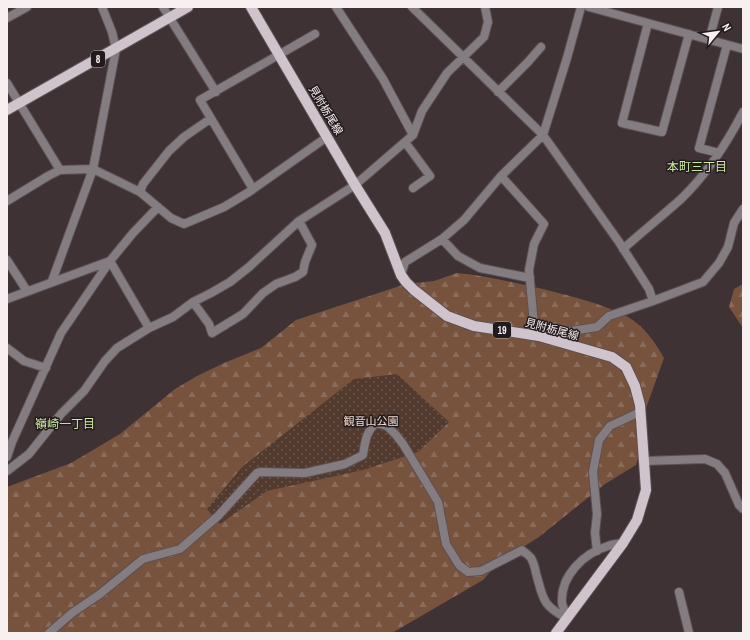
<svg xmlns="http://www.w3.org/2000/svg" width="750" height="640" font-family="'Archivo Narrow','Noto Sans JP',sans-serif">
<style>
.forest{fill:url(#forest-firs)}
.park{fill:url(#park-dots)}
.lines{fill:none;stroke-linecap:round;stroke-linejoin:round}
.minor-casing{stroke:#5d5053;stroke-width:10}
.major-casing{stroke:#5d5053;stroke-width:12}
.minor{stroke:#837d81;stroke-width:8}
.major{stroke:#d0c4cc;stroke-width:10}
.labels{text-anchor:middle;stroke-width:3;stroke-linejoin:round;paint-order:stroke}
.shield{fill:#221b1d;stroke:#b8afb1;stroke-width:1}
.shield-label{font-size:10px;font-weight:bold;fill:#f8eff1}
.street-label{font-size:11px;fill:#f8eff1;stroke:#221b1d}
.park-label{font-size:11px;fill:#f7ddce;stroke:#221b1d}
.neighbourhood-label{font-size:12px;fill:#cdeba2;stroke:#221b1d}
</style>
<defs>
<pattern id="forest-firs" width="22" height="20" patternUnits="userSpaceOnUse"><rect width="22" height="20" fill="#77533e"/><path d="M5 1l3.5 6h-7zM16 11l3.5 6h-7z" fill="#8b6c5a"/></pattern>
<pattern id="park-dots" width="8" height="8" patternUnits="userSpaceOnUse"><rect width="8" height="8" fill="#523b2e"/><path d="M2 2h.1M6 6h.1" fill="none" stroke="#6c584d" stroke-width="1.8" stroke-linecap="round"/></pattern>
</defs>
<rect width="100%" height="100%" fill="#3f3235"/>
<path class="forest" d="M457,273C487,276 517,283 547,290C574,297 603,304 628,317C644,326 655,342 664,358L645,411L642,445L636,465L605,484L539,537L499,562L483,580L392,633H7V487L71,463L120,434L175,389L197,376L224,363L261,348L296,320L406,284L434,281Z
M743,284V328L729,307L734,289Z"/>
<path class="park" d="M397,374L449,422L418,452L363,470L267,491L220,524L207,509L242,467L354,379Z"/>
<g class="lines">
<g class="minor-casing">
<path id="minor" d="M163,7L216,92
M336,7L383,79L413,135
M412,7L543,135L619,242L649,289L653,301
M589,7L743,49
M7,18L27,7
M648,23L622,123L662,132L689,34
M709,40L718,7
M7,83L60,170
M498,92L528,62L541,47
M405,142L430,176L413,188
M719,153L699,148L727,45
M501,176L544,224L534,244L529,270L535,335
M253,189L200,100L315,34
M140,192L143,184L169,151L184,137L210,119
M7,201L48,176L60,170L93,169L140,192L171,218L184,224L224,207L249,192L327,137
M442,239L458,256L480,268L530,278
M623,249C642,232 662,216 681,199C707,174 727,143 743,112
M7,260L27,291
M401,275L405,262L442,239L464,220L501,176L543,135L567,58L581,7
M52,281L93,169L116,49L112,32L102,7
M7,299L110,261L133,233L158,207
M193,302L209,324L212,333L243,314L263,293L276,284L295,277L303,272L305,262L312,245L299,221
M539,336L597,327L609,316L653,301L703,282L719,263L728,247L734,223L743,209
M7,348L24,361L46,368
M7,457L12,442L61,333L110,261L149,328
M644,461L705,459L717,464L725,473L739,505L743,509
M7,471L29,454L61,414L84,391L105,361L117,348L149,328L173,317L193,302L211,293L230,282L249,267L299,221L355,185L413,135L422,111L447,73L484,37L488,22L485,7
M597,551L595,533L597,514L593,472L599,440L610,426L640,412
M679,592L689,633
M567,618C566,613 563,608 562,603C560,576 584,553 608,546C613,544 618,544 623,543
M49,633L72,613L100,594L143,559L180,549L218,516L257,473L260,472L305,473L345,464L363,455C365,442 366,432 376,423L384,425L388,427L396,435L403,444L438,502L446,544L459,565L468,572L481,571L522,550C525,553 529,555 531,558C534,563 535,568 536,573C543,598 542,606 567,618"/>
</g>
<g class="major-casing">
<path id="major" d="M251,7L355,185L385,233L401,275L406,282L414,290L447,316L474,326L539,336L612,357L626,367L635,386L640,405L646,490L637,520L623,543L556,633
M7,110L188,7"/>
</g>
<use href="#minor" class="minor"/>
<use href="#major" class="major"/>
</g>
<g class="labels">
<g class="shield">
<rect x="91" y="51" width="14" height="16" rx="3"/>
<rect x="493" y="322" width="18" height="16" rx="3"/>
</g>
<g class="shield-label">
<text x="98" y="63">8</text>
<text x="502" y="334">19</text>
</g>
<g class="street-label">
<text transform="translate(326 110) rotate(59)" y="4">見附栃尾線</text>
<text transform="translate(552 329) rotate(15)" y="4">見附栃尾線</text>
</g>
<g class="park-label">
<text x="371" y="425">観音山公園</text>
</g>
<g class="neighbourhood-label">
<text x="697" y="171">本町三丁目</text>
<text x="65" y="428">嶺崎一丁目</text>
</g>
</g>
<rect width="750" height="640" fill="none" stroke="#f8eff1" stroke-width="16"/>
<g transform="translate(718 32) rotate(61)" stroke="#221b1d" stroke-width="3" paint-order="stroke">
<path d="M0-3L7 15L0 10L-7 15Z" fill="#f8eff1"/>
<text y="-6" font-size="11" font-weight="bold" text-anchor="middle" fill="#f8eff1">N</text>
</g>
</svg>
